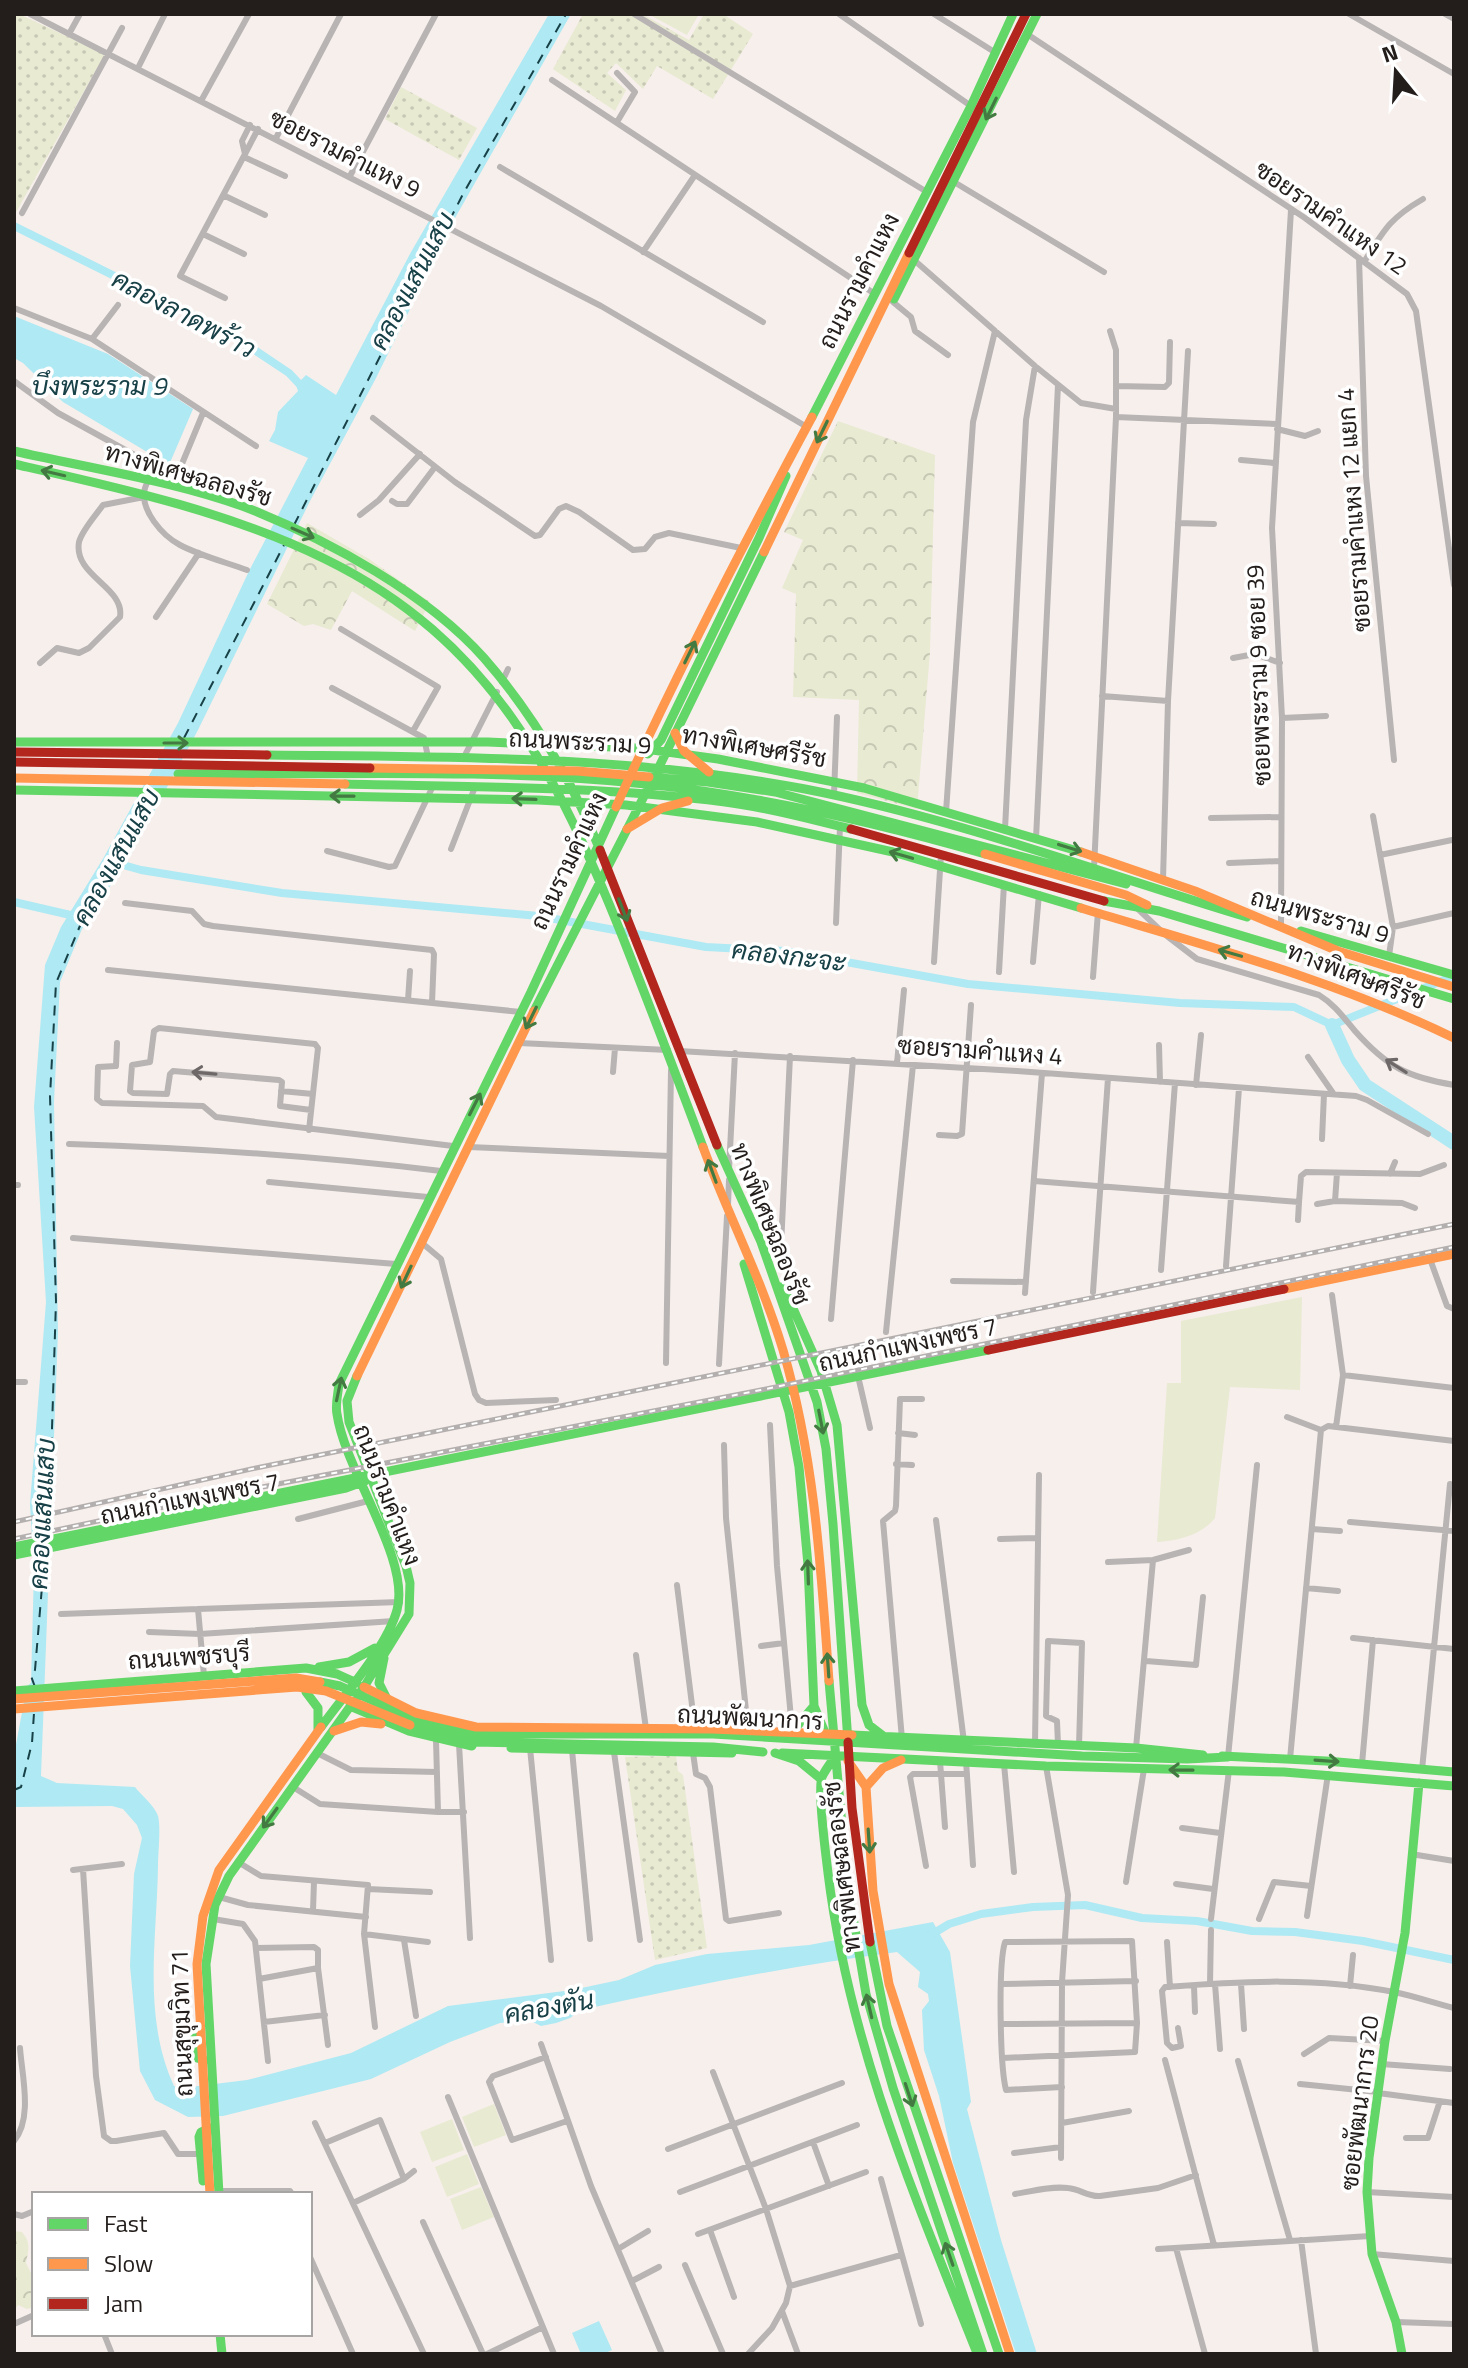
<svg xmlns="http://www.w3.org/2000/svg" width="1468" height="2368" font-family="'Titillium Web',Sarabun,sans-serif">
<style>
.grass{fill:url(#grass-dots)}
.forest{fill:url(#forest-crowns)}
.pitch{fill:#e8ead2}
.water{fill:#afe9f3}
.lines{fill:none;stroke-linecap:round;stroke-linejoin:round}
.canal{stroke:#afe9f3;stroke-width:8}
.river{stroke:#afe9f3;stroke-width:14}
.ferry{stroke:#174047;stroke-width:2;stroke-dasharray:10 8;stroke-linecap:butt}
.street{stroke:#b8b4b4;stroke-width:6}
.fast{stroke:#63d668;stroke-width:9}
.slow{stroke:#ff974d;stroke-width:9}
.jam{stroke:#b3261e;stroke-width:9}
.rail-casing{stroke:#b4afaf;stroke-width:5}
.rail{stroke:#fff;stroke-width:2;stroke-dasharray:6;stroke-linecap:butt}
.oneway{stroke:#437a42}
.oneway2{stroke:#6e6968}
.labels{text-anchor:middle;stroke-width:7;stroke-linejoin:round;paint-order:stroke}
.street-label{font-size:24px;fill:#231e1c;stroke:#fff}
.water-label{font-size:26px;font-style:italic;fill:#174047;stroke:#fff}
</style>
<defs>
<pattern id="grass-dots" width="8" height="8" patternUnits="userSpaceOnUse" patternTransform="scale(2)"><rect width="8" height="8" fill="#e8ead2"/><path d="M2 2h.1M6 6h.1" fill="none" stroke="#c7c8b4" stroke-width="1.8" stroke-linecap="round"/></pattern>
<pattern id="forest-crowns" width="20" height="18" patternUnits="userSpaceOnUse" patternTransform="scale(2)"><rect width="20" height="18" fill="#e8ead2"/><path d="M2 6a3 3 0 1 1 6 0M12 15a3 3 0 1 1 6 0" fill="none" stroke="#c7c8b4"/></pattern>
</defs>
<rect width="100%" height="100%" fill="#f7efec"/>
<path class="grass" d="M14,14H19L105,54L15,214Z
M583,14H642L689,40L704,14H723L753,34L713,99L657,66L643,89L616,63L607,73L626,90L615,111L553,69Z
M401,87L477,128L459,160L385,119Z
M676,1756L678,1771L683,1775L707,1948L655,1960L625,1757Z"/>
<path class="forest" d="M838,421L935,455L930,652L917,809L857,793L859,700L793,697L796,594L782,588L803,540L784,532Z
M307,523L369,559L430,602L415,631L352,591L331,630L313,624L304,626L267,604Z
M14,2231L22,2232C32,2244 28,2250 26,2263L34,2279V2307L27,2309L18,2305L14,2311Z"/>
<path class="pitch" d="M648,14H699L687,35Z
M1302,1297L1300,1390L1230,1387L1215,1518C1202,1535 1177,1541 1157,1542L1167,1383H1181V1321Z
M494,2104L506,2135L474,2147L462,2117Z
M452,2119L464,2150L432,2162L420,2132Z
M467,2154L479,2184L447,2197L435,2167Z
M481,2187L494,2217L462,2230L450,2199Z"/>
<path class="water" d="M549,14H571L455,218L375,380L310,501L198,730L131,854L82,929L60,982L54,1102L58,1332L41,1776L57,1783L135,1787C141,1795 155,1806 158,1816C161,1827 158,1853 158,1866C157,1940 142,2016 174,2086L182,2088L247,2080L351,2053L448,2006L572,1990L619,1980L655,1965L707,1954L809,1945L933,1922L950,1952L971,2102L967,2109L1001,2240L1037,2354H1016L953,2163L939,2096L924,2050L922,2010L929,2001L928,1994L918,1987L920,1972L897,1952C790,1966 685,1987 581,2010L570,2018L556,2023L541,2026L531,2021L500,2023L450,2042L371,2079L223,2116L188,2117L155,2100L140,2071L130,1966L134,1874L142,1838L137,1825L123,1809L112,1806L14,1807V1755L27,1686L31,1683L34,1570L30,1504L46,1302L34,1107L45,965L61,927L104,857L178,723L249,571L308,458L269,441L275,430L278,412L298,391L296,385L306,375L336,395L411,252Z
M14,316L108,354L193,409L169,465L63,402L23,363L14,358Z
M599,2321L612,2350L603,2354H581L572,2333Z"/>
<g class="lines">
<path class="canal" d="M14,226L229,333L289,373L305,390
M116,863L141,870L282,893L539,916L706,947L785,951L968,984L1180,1003L1294,1007L1332,1025L1454,976
M14,902L79,917
M929,1936L949,1924L981,1914L1033,1907L1085,1905L1142,1918L1197,1921L1252,1931L1295,1932L1363,1941L1454,1960"/>
<path class="river" d="M1332,1025L1348,1060L1365,1085L1454,1143"/>
<path class="ferry" d="M294,525L463,194L566,14
M184,738L284,545
M46,1537L50,1492L56,1301L50,1096L56,983L82,921L152,796
M35,1687L31,1676L35,1670L45,1551
M14,1790L21,1787L32,1743L34,1713"/>
<path class="street" d="M30,14L601,306L807,427
M634,14L927,192
M839,14L971,106
M934,14L996,53
M1349,14L1454,74
M1445,14L1454,19
M69,34L80,14
M1027,34L1305,218L1407,294L1416,311L1454,585
M138,68L165,14
M617,73L635,92L617,122
M552,80L875,294
M201,101L249,14
M250,125L242,141L245,154L258,129
M276,138L341,14
M244,157L285,176
M500,167L763,322
M350,176L436,14
M954,182L1104,272
M223,195L265,215
M22,213L122,28
M203,234L244,254
M643,252L695,175
M1359,258L1366,476L1394,760
M914,260L1035,366L1081,403L1116,409
M1364,262C1384,230 1390,218 1423,199
M225,298L180,276L245,154
M893,302L911,317L915,331L948,355
M118,305L92,339L256,446
M14,308L92,339
M14,381L58,413L171,475L179,471L203,413
M1116,386L1165,387L1169,383L1170,342
M1116,417L1277,424
M373,418L455,482L535,536L540,535L559,509L566,506L579,512L633,550L645,549L655,537L669,533L741,548
M1277,429L1305,436L1318,431
M1241,460L1274,463
M161,469C154,474 147,480 145,488C139,510 163,536 180,545C201,556 225,562 247,570
M392,501L397,504H407L435,467
M360,515L379,500L420,454
M1178,523L1214,524
M156,617L199,553
M341,629L438,687L413,731
M1233,658L1255,654L1280,663
M40,663L57,648L79,653L89,648L120,617C125,587 73,576 79,542C82,530 96,515 103,505L144,497
M502,682L508,669
M332,688L424,738L428,757
M1102,696L1168,701
M1282,718L1326,716
M464,757L497,692
M834,794L837,717
M946,812L973,422L995,331
M1373,816L1393,927L1389,956
M1211,818L1280,817
M1005,829L1026,420L1035,366
M1036,839L1058,385
M451,849L475,787
M327,851L389,867L395,866L433,786
M1380,855L1452,840
M1229,863L1280,861
M1094,868L1116,417V350L1110,331
M1163,880L1168,701L1188,351
M125,903L192,911L204,924L213,926L432,950L434,954L432,1003
M1138,909L1159,929
M836,923L840,826
M1281,925L1282,718L1272,528L1291,210
M1393,927L1454,913
M1167,936L1197,959L1319,995C1334,1004 1344,1018 1355,1031C1387,1067 1407,1077 1454,1085
M934,962L941,855
M1033,962L1039,894
M108,970L521,1012
M999,972L1004,884
M1093,977L1098,912
M408,1000L410,971
M117,1043L116,1066L98,1067L97,1099L102,1103L203,1106L216,1117L453,1146
M519,1043L668,1050
M1159,1045L1160,1082
M679,1051L1017,1071L1356,1096L1367,1100L1428,1134
M1308,1057L1333,1093
M897,1063L904,990
M613,1072L615,1048
M1196,1085L1201,1035
M281,1091L313,1094
M309,1130L318,1048L315,1044L159,1028L154,1031L150,1062L132,1065L130,1091L133,1093L167,1094L170,1074L173,1071L279,1080L282,1082L280,1106L311,1110
M939,1135L957,1136L962,1134L971,1005
M1322,1139L1324,1094
M69,1144C194,1148 317,1156 441,1171
M469,1147L669,1156
M729,1169L735,1053
M1390,1174L1395,1162
M1034,1181L1299,1202L1301,1176L1306,1172L1420,1174L1444,1165
M269,1182L428,1197
M14,1185H18
M1335,1201L1402,1203L1415,1208
M1317,1204L1335,1201L1337,1173
M728,1205L729,1180
M1298,1220L1299,1202
M73,1238L396,1264
M422,1243L441,1259L475,1394L479,1400L486,1403L556,1400
M781,1246L790,1056
M1430,1259L1447,1306L1454,1309
M1226,1266L1239,1088
M1161,1270L1175,1083
M953,1281L1026,1282
M1093,1292L1108,1078
M1025,1293L1042,1073
M1332,1295L1343,1375L1336,1427
M831,1319L853,1060
M886,1332L913,1065
M666,1363L671,1070
M719,1364L727,1216
M1343,1375L1454,1388
M858,1376L870,1428
M14,1382H25
M1287,1417L1321,1430
M770,1425L777,1566L792,1729
M898,1433L915,1435
M724,1445L726,1518L748,1730
M896,1464L912,1465
M298,1519L368,1501
M936,1520L964,1742
M1350,1522L1454,1531
M1312,1529L1340,1531
M1000,1539L1038,1538
M1108,1562L1153,1560L1189,1550
M677,1585L695,1729
M1306,1588L1338,1591
M61,1614L198,1609
M149,1632L200,1634L394,1621
M1353,1638L1454,1649
M761,1646L784,1643
M636,1655L646,1729
M1146,1661L1196,1665L1203,1597
M204,1676L198,1609L400,1602
M902,1739L883,1521L895,1511L896,1506L900,1399H922
M436,1740L438,1812
M459,1744L470,1938
M1035,1744L1039,1475
M1058,1745L1057,1721L1046,1716L1048,1641L1082,1643L1079,1746
M530,1748L551,1960
M1136,1748L1153,1560
M572,1750L590,1939
M614,1752L640,1940
M317,1753L351,1770L437,1772
M693,1753L696,1774L705,1778L710,1787L726,1919L729,1921L779,1913
M1228,1757L1257,1465
M1290,1759L1321,1430L1328,1426L1454,1441
M940,1761L945,1827
M966,1761L973,1865
M1004,1764L1014,1872
M1362,1764L1373,1640
M1046,1766L1068,1895L1062,1982L1061,2158
M1422,1770L1450,1484
M293,1787L320,1804L438,1812H464
M1182,1828L1220,1833
M1411,1854L1454,1861
M238,1862L261,1876L368,1885L364,1934L375,2027
M926,1866L910,1777L913,1774H967
M83,1869L96,2076L104,2136L111,2141H116L164,2133L178,2154H200
M73,1870L122,1864
M1126,1882L1144,1769
M1176,1884L1213,1889
M368,1889L430,1892
M219,1897L248,1905L366,1917
M313,1911L314,1881
M1307,1916L1328,1774
M213,1919L243,1924L255,1941L268,2061
M1211,1919L1229,1770
M1259,1919L1274,1882L1311,1886
M364,1934L428,1942
M404,1940L416,2016
M1167,1942L1170,1987
M256,1948L314,1947L318,1950V1968
M259,1979L318,1968L328,2045
M1002,1984L1136,1981
M1210,1984L1211,1930
M1215,1984L1220,2049
M1241,1984L1244,2029
M1194,1986L1195,2012
M1350,1986L1353,1955
M264,2022L325,2015
M1002,2024L1137,2023
M1178,2028L1181,2046L1172,2048L1167,2043L1162,1991L1165,1987C1240,1981 1320,1977 1394,1992C1414,1996 1434,2003 1454,2008
M541,2044L591,2186L662,2354
M1304,2054L1329,2038L1385,2041
M546,2057L493,2076L489,2082L512,2140L567,2121
M1003,2058L1135,2052L1137,2023L1132,1941L1005,1942C998,1965 1000,2066 1006,2090L1062,2087
M1165,2060L1214,2245
M1238,2061L1290,2240
M1381,2064L1450,2069
M713,2072L766,2209L790,2286L786,2303L772,2328L748,2354
M1300,2084L1378,2092
M1378,2093L1454,2103
M448,2097L554,2354
M315,2123L424,2354
M1062,2123L1129,2111
M1406,2138H1428L1440,2101
M14,2141C33,2118 22,2076 20,2048
M813,2142L829,2186
M325,2143L380,2120L404,2179
M668,2149L842,2083
M1014,2153L1061,2147
M881,2179L921,2324
M224,2191H290L292,2194
M680,2192L857,2125
M1367,2192L1454,2197
M1015,2194C1032,2191 1051,2186 1068,2188C1080,2189 1088,2197 1100,2196L1158,2188L1196,2175
M353,2203L404,2179L414,2171
M14,2214L22,2216L34,2211
M423,2222L483,2354
M710,2230L734,2297
M698,2234L866,2172
M1301,2240L1316,2354
M1176,2248L1205,2354
M618,2249L648,2231
M1158,2249L1370,2236
M1372,2254L1454,2261
M310,2257L353,2354
M685,2265L723,2354
M632,2281L659,2267
M790,2286L901,2255
M782,2311L798,2354
M1396,2322L1454,2324
M14,2324L34,2315
M104,2334L112,2354
M487,2354L543,2327"/>
<path class="fast" d="M894,299L1037,14
M812,417L971,106L1013,14
M14,451C88,468 180,482 250,509C330,541 427,594 484,658C533,714 572,781 600,850
M14,464C120,488 227,511 325,559C491,640 558,775 623,938C650,1007 677,1077 703,1147
M14,742H488L638,748L718,759L864,788L1081,852
M648,754L661,740L759,538L786,476
M267,755C447,757 627,755 805,789C955,818 1100,873 1247,917
M178,774C334,775 491,768 646,784C761,796 874,822 985,854
M649,777L708,782L775,792L1126,884
M345,784C471,787 599,786 725,802C767,807 809,819 851,829
M14,790L538,800L626,805L757,822L893,852L1081,908
M1104,901L1159,911L1454,999
M1301,931L1454,975
M534,1011L659,767L764,552
M717,1145L761,1242L817,1402L826,1449L833,1524L848,1742
M744,1264L789,1412L799,1467L808,1565L814,1706L826,1735
M783,1286L821,1371L837,1425L862,1705L869,1725L886,1738
M14,1547L988,1350
M14,1555L346,1488L365,1481
M384,1658L379,1683L386,1697
M319,1667L349,1662L375,1648
M829,1681L847,1882L866,1994L893,2088L983,2354
M320,1682L340,1686L416,1720L474,1734H713L1082,1756L1187,1759L1228,1757
M14,1691L306,1668L337,1674L357,1683
M306,1692L318,1708V1729
M350,1706L409,1731L472,1746
M410,1725L474,1742L713,1747L763,1752
M321,1727C344,1695 387,1647 397,1610C411,1559 345,1471 337,1414C335,1405 338,1394 339,1384L531,992L616,807
M792,1732L814,1706
M852,1735L1136,1748L1203,1755
M511,1748L732,1753
M775,1753L799,1761L821,1779
M782,1753L1046,1766L1284,1772L1454,1786
M835,1756C831,1763 825,1770 822,1777C817,1791 826,1855 828,1873C849,2044 914,2195 977,2353
M1222,1756L1326,1761L1454,1772
M870,1942L887,2026L999,2354
M194,2030L197,2058L204,2060
M203,2181L199,2137L201,2132L210,2128
M219,2194L206,1964L215,1905L229,1876L364,1687L409,1614L410,1583L406,1566L349,1422L347,1401L357,1376
M220,2334L222,2354
M1402,2354L1396,2322L1372,2254L1367,2192L1369,2158L1385,2041L1405,1933L1419,1783"/>
<path class="slow" d="M764,552L909,253
M675,733L684,751L709,772
M370,768L577,771L649,777
M14,778L345,784
M616,807C676,674 743,545 812,417
M627,829L662,808L688,801
M1081,852L1195,891L1338,951L1454,987
M985,854L1126,895L1147,905
M1081,908C1207,946 1335,980 1454,1038
M703,1147C728,1215 762,1280 783,1350C815,1459 821,1569 829,1681
M1284,1289L1454,1254
M357,1376L534,1011
M364,1687L416,1713L476,1727L712,1729L852,1735
M14,1699L296,1678L320,1682
M14,1709L297,1687L326,1691L410,1725
M334,1731L361,1722L381,1724
M848,1761L866,1787L873,1891L889,1984L1010,2354
M866,1787L883,1768L901,1760
M210,2194L197,1964L203,1916L219,1870L321,1727"/>
<path class="jam" d="M909,253L1026,14
M14,752L267,755
M14,762L370,768
M851,829L1104,901
M600,850L717,1145
M988,1350L1284,1289
M848,1742L852,1808L870,1942"/>
<g class="rail-casing">
<path id="rail" d="M14,1522L256,1468L1454,1224
M14,1539L211,1497L761,1390L1454,1247"/>
</g>
<use href="#rail" class="rail"/>
</g>
<defs><path id="oneway-shaft" d="M-6 0H5M1.5-3L5.5 0L1.5 3" fill="none" stroke-width="1.6" stroke-linecap="round" stroke-linejoin="round" transform="scale(2)"/></defs>
<g class="oneway">
<use href="#oneway-shaft" transform="translate(991 109) rotate(116)"/>
<use href="#oneway-shaft" transform="translate(822 432) rotate(116)"/>
<use href="#oneway-shaft" transform="translate(53 473) rotate(-167)"/>
<use href="#oneway-shaft" transform="translate(303 533) rotate(24)"/>
<use href="#oneway-shaft" transform="translate(690 652) rotate(-64)"/>
<use href="#oneway-shaft" transform="translate(176 743)"/>
<use href="#oneway-shaft" transform="translate(342 796) rotate(-179)"/>
<use href="#oneway-shaft" transform="translate(524 799) rotate(-178)"/>
<use href="#oneway-shaft" transform="translate(1070 848) rotate(17)"/>
<use href="#oneway-shaft" transform="translate(901 855) rotate(-164)"/>
<use href="#oneway-shaft" transform="translate(623 910) rotate(69)"/>
<use href="#oneway-shaft" transform="translate(1230 953) rotate(-164)"/>
<use href="#oneway-shaft" transform="translate(531 1018) rotate(116)"/>
<use href="#oneway-shaft" transform="translate(475 1104) rotate(-63)"/>
<use href="#oneway-shaft" transform="translate(712 1171) rotate(-110)"/>
<use href="#oneway-shaft" transform="translate(406 1277) rotate(115)"/>
<use href="#oneway-shaft" transform="translate(339 1389) rotate(-78)"/>
<use href="#oneway-shaft" transform="translate(821 1422) rotate(79)"/>
<use href="#oneway-shaft" transform="translate(808 1572) rotate(-92)"/>
<use href="#oneway-shaft" transform="translate(828 1665) rotate(-94)"/>
<use href="#oneway-shaft" transform="translate(1327 1761) rotate(4)"/>
<use href="#oneway-shaft" transform="translate(1181 1770) rotate(-179)"/>
<use href="#oneway-shaft" transform="translate(270 1818) rotate(126)"/>
<use href="#oneway-shaft" transform="translate(869 1841) rotate(86)"/>
<use href="#oneway-shaft" transform="translate(869 2006) rotate(-103)"/>
<use href="#oneway-shaft" transform="translate(909 2095) rotate(72)"/>
<use href="#oneway-shaft" transform="translate(949 2254) rotate(-109)"/>
</g>
<g class="oneway2">
<use href="#oneway-shaft" transform="translate(1396 1066) rotate(-148)"/>
<use href="#oneway-shaft" transform="translate(204 1073) rotate(-175)"/>
</g>
<g class="labels">
<g class="street-label">
<text transform="translate(345 154) rotate(27)" y="8">ซอยรามคำแหง 9</text>
<text transform="translate(1331 218) rotate(35)" y="8">ซอยรามคำแหง 12</text>
<text transform="translate(859 281) rotate(-63)" y="8">ถนนรามคำแหง</text>
<text transform="translate(188 475) rotate(16)" y="8">ทางพิเศษฉลองรัช</text>
<text transform="translate(1354 510) rotate(-94)" y="8">ซอยรามคำแหง 12 แยก 4</text>
<text transform="translate(1259 675) rotate(-92)" y="8">ซอยพระราม 9 ซอย 39</text>
<text transform="translate(580 742) rotate(3)" y="8">ถนนพระราม 9</text>
<text transform="translate(754 747) rotate(10)" y="8">ทางพิเศษศรีรัช</text>
<text transform="translate(569 861) rotate(-65)" y="8">ถนนรามคำแหง</text>
<text transform="translate(1320 916) rotate(16)" y="8">ถนนพระราม 9</text>
<text transform="translate(1356 976) rotate(21)" y="8">ทางพิเศษศรีรัช</text>
<text transform="translate(980 1051) rotate(4)" y="8">ซอยรามคำแหง 4</text>
<text transform="translate(770 1224) rotate(68)" y="8">ทางพิเศษฉลองรัช</text>
<text transform="translate(908 1345) rotate(-12)" y="8">ถนนกำแพงเพชร 7</text>
<text transform="translate(387 1495) rotate(69)" y="8">ถนนรามคำแหง</text>
<text transform="translate(190 1499) rotate(-11)" y="8">ถนนกำแพงเพชร 7</text>
<text transform="translate(189 1657) rotate(-4)" y="8">ถนนเพชรบุรี</text>
<text transform="translate(750 1718) rotate(3)" y="8">ถนนพัฒนาการ</text>
<text transform="translate(842 1867) rotate(-97)" y="8">ทางพิเศษฉลองรัช</text>
<text transform="translate(182 2023) rotate(-92)" y="8">ถนนสุขุมวิท 71</text>
<text transform="translate(1360 2103) rotate(-83)" y="8">ซอยพัฒนาการ 20</text>
</g>
<g class="water-label">
<text transform="translate(412 281) rotate(-62)" y="9">คลองแสนแสบ</text>
<text transform="translate(184 314) rotate(28)" y="9">คลองลาดพร้าว</text>
<text x="99" y="395">บึงพระราม 9</text>
<text transform="translate(116 857) rotate(-61)" y="9">คลองแสนแสบ</text>
<text transform="translate(789 956) rotate(7)" y="9">คลองกะจะ</text>
<text transform="translate(42 1514) rotate(-87)" y="9">คลองแสนแสบ</text>
<text transform="translate(549 2007) rotate(-10)" y="9">คลองตัน</text>
</g>
</g>
<rect width="1468" height="2368" fill="none" stroke="#231e1c" stroke-width="32"/>
<rect x="32" y="2192" width="280" height="144" fill="#ffffff" stroke="#a7a5a4" stroke-width="2"/>
<rect x="48" y="2218" width="40" height="12" fill="#63d668" stroke="#a7a5a4" stroke-width="2"/>
<text x="104" y="2232" font-size="24" fill="#231e1c">Fast</text>
<rect x="48" y="2258" width="40" height="12" fill="#ff974d" stroke="#a7a5a4" stroke-width="2"/>
<text x="104" y="2272" font-size="24" fill="#231e1c">Slow</text>
<rect x="48" y="2298" width="40" height="12" fill="#b3261e" stroke="#a7a5a4" stroke-width="2"/>
<text x="104" y="2312" font-size="24" fill="#231e1c">Jam</text>
<g transform="translate(1396 72) rotate(342)" stroke="#ffffff" stroke-width="6" paint-order="stroke">
<path d="M0-6L14 30L0 20L-14 30Z" fill="#231e1c"/>
<text y="-12" font-size="22" font-weight="bold" text-anchor="middle" fill="#231e1c">N</text>
</g>
</svg>
